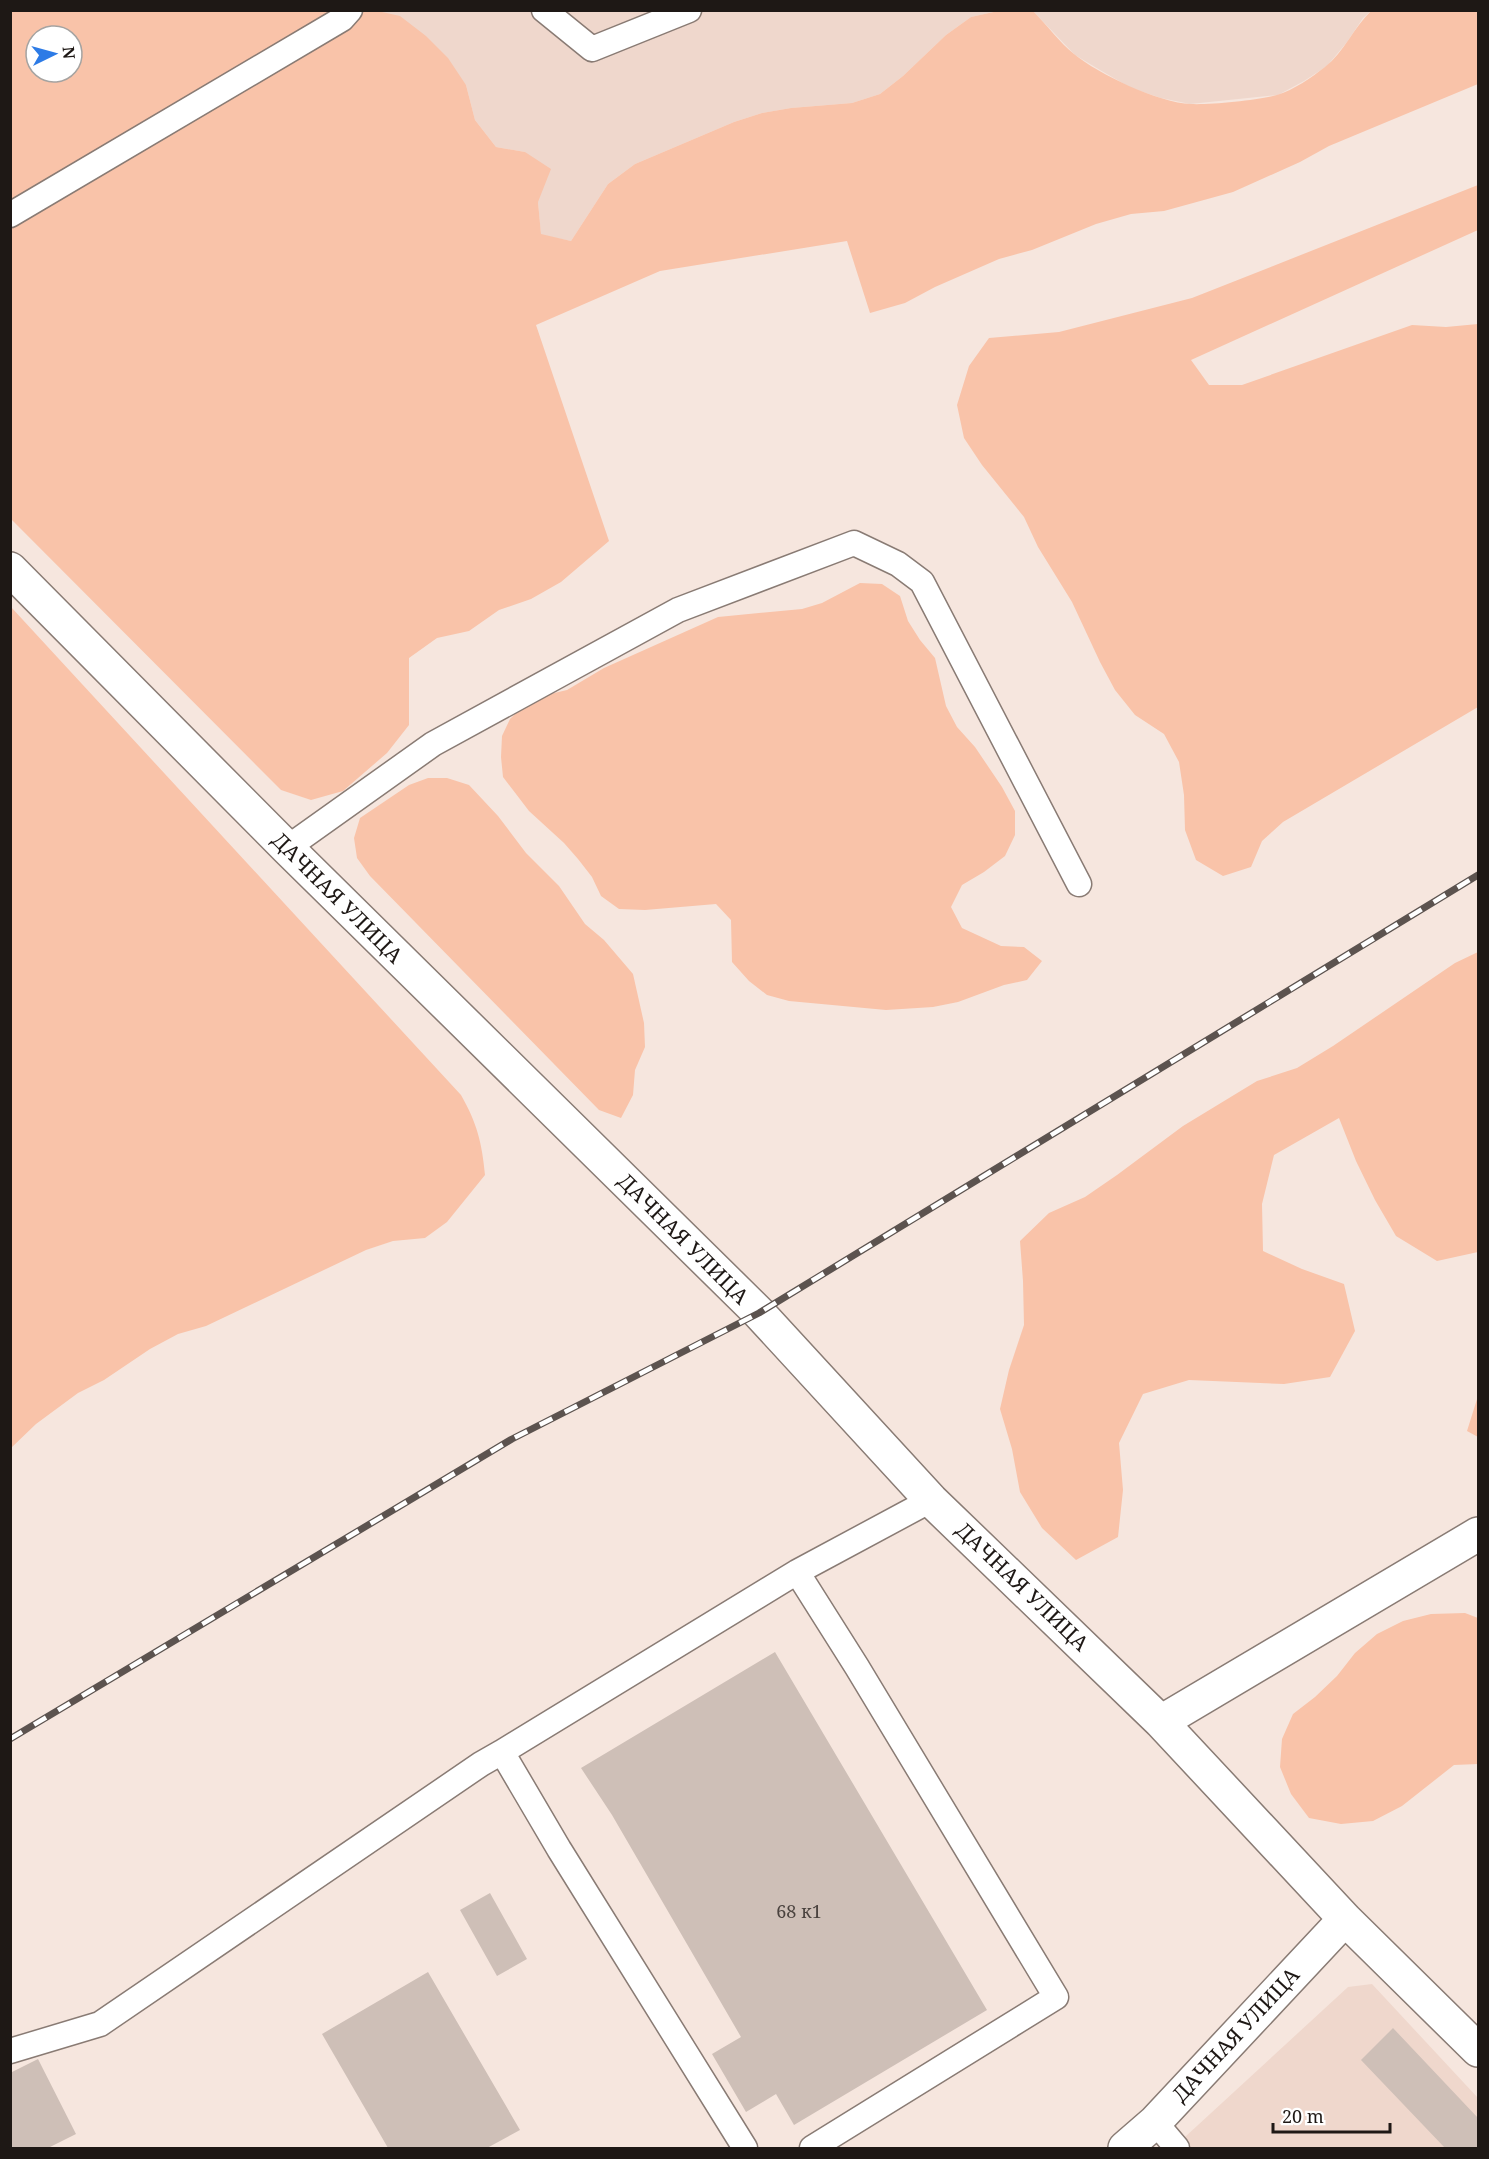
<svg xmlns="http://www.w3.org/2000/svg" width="1489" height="2159" font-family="'Noto Serif',serif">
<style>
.built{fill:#efd7cc}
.green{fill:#f9c3a9;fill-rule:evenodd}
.building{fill:#cebfb7}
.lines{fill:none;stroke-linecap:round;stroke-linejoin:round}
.lane-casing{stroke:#897b74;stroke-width:27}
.street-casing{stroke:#897b74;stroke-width:36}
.lane{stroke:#fff;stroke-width:24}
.street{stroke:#fff;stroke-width:33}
.rail-casing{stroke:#5c534f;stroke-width:7}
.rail{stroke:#fff;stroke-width:4.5;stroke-dasharray:14;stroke-linecap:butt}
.labels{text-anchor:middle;stroke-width:4.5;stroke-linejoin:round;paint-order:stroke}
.number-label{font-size:18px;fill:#4a423e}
.street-label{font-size:21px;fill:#1e1815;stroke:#fff}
</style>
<rect width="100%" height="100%" fill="#f6e6de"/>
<path class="built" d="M373,11H998L971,17L946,35L903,76L880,94L852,103L791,108L762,113L734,122L635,164L608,184L571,241L541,235L538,202L525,152L496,147L475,120L466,85Z
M1033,11H1371L1363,18L1347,42L1327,66L1304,81L1278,95L1190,104L1161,98L1131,88L1100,70L1075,55Z
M1372,1984L1478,2098V2148H1173L1348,1987Z"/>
<path class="green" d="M373,10L400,16L426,36L448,58L466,85L475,120L496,147L525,152L551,169L538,202L541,234L571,241L608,184L635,164L734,122L762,113L791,108L852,103L880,94L903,76L946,35L971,17L998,11H1033C1047,25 1059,42 1074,54C1098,74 1159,103 1191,104C1210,105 1259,100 1277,95C1294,90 1312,77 1325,67C1344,52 1354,27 1371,11H1478V84L1329,146L1300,162L1233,192L1164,211L1131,214L1096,224L1032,250L999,259L935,287L905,303L870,313L847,241L660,271L536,325L609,541L561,582L531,599L499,610L469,631L437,638L409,658V725L387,753L343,791L311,800L281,790L11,519L10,11ZM36,36H72V72H36Z
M1478,185V230L1191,360L1209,385H1242L1412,325L1446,327L1478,324V707L1283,822L1262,841L1251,867L1223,876L1196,860L1185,830L1184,795L1179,762L1164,734L1135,715L1115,690L1100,662L1072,602L1038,547L1024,517L982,465L964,438L957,405L969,366L989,338L1059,332L1192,298Z
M860,583L882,584L900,596L908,621L920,640L935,658L946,706L957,727L975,747L1002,787L1015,811V835L1005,856L984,872L962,885L951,907L962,928L1001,946L1024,947L1042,961L1027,980L1004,985L958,1002L933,1007L886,1010L789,1001L767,995L749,981L732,962L731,920L716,904L645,910L619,909L601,896L592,877L578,859L564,843L529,811L503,777L501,757L502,736L510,719L526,703L546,695L567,690L604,668L718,617L802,609L822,603Z
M11,607L461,1095C477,1123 482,1143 485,1175L447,1222L425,1238L393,1241L366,1250L206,1326L178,1334L150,1349L104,1380L78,1393L36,1424L11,1448Z
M428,778H447L469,785L498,816L526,853L559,886L585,924L604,940L633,974L644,1023L645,1047L635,1070L633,1095L621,1118L599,1110L370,876L357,858L354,838L360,818L409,785Z
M1478,952V1252L1437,1261L1396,1236L1375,1200L1356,1161L1339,1118L1274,1155L1262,1204L1263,1251L1302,1269L1344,1284L1355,1331L1330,1377L1284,1384L1189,1380L1143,1394L1119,1443L1123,1490L1118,1537L1076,1560L1042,1528L1020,1492L1012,1449L1000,1409L1009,1370L1024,1325L1023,1281L1020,1241L1049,1213L1085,1197L1117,1175L1183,1126L1257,1081L1297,1068L1333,1046L1455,963Z
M1478,1396V1437L1467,1431Z
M1465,1613L1478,1618V1764L1454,1765L1402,1806L1373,1821L1341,1824L1309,1818L1291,1794L1280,1767L1282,1739L1293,1714L1315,1697L1337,1676L1355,1653L1377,1634L1403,1621L1431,1614Z"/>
<path class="building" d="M775,1652L987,2010L794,2125L776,2094L746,2112L712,2054L741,2037L612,1815L581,1768Z
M490,1893L527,1959L497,1976L460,1910Z
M428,1972L520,2130L487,2148H388L322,2034Z
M1393,2028L1478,2118V2148H1445L1361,2060Z
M38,2059L76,2134L48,2148H10V2073Z"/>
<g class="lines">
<g class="lane-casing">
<path id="lane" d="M544,10L592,49L689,10
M10,215L342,19L350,10
M287,848L433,744L678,610L854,543L898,564L922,582L1079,884
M797,1572L857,1667L1056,1997L812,2148
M10,2051L100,2024L481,1764L502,1752
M1155,2122L1177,2148
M745,2148L559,1849L502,1752L797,1572L931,1500"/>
</g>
<g class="street-casing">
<path id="street" d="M10,569L287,848L759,1313L931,1500L1161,1722L1345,1919L1478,2050
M1161,1722L1478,1534
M1125,2148L1155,2122L1345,1919"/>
</g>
<use href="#lane" class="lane"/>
<use href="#street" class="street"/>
<g class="rail-casing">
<path id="rail" d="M10,1739L512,1439L759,1313L1478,875"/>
</g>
<use href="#rail" class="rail"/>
</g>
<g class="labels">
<g class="number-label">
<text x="799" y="1918">68 к1</text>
</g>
<g class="street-label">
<text transform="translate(337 898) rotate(45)" y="7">ДАЧНАЯ УЛИЦА</text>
<text transform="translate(683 1239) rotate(45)" y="7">ДАЧНАЯ УЛИЦА</text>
<text transform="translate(1022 1587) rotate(44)" y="7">ДАЧНАЯ УЛИЦА</text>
<text transform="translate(1236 2035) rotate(-47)" y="7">ДАЧНАЯ УЛИЦА</text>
</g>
</g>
<rect width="1489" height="2159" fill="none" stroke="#1e1815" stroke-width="24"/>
<g transform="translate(54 54) rotate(85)"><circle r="28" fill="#ffffff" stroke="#a5a3a1" stroke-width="1.5"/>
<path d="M0-4.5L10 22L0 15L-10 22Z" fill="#2d7be6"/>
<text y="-9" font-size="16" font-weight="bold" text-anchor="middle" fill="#1e1815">N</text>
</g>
<path d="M1273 2123v9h117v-9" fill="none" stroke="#1e1815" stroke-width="3"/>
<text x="1282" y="2123" font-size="18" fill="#1e1815" stroke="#ffffff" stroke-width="4.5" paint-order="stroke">20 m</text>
</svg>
